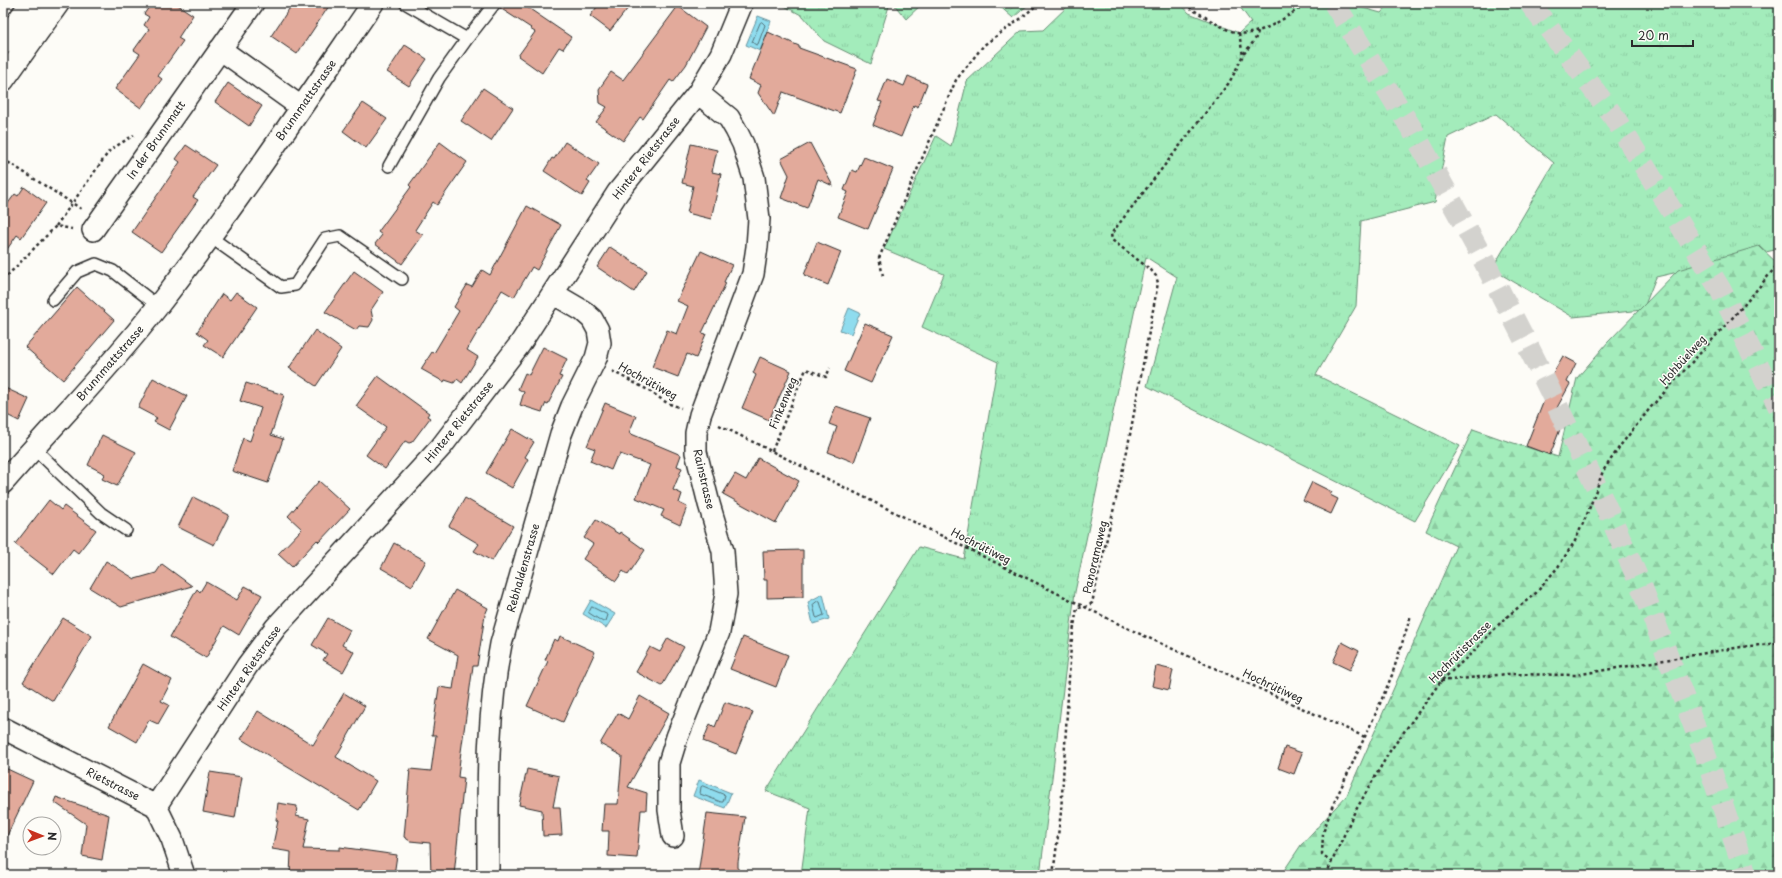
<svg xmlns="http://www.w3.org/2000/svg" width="1782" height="878" font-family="'Playpen Sans',sans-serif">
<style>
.grass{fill:url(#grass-tufts);stroke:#678c73}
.forest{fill:url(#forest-firs);stroke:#678c73}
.garden{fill:url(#garden-furrows);stroke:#678c73}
.water{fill:#8fdcee;stroke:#6795a0}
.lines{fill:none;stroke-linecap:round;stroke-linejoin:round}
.shore{stroke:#537279;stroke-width:1}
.building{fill:#e2aa9b;stroke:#2b2b2b}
.highway-tunnel{stroke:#d3d2ce;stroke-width:22;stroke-dasharray:22 11;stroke-linecap:butt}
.lane-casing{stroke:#2b2b2b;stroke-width:14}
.street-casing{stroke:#2b2b2b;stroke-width:24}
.secondary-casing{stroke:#2b2b2b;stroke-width:25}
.path{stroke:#2b2b2b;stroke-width:2.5;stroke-dasharray:3 3;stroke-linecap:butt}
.lane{stroke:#fdfcf7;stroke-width:11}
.street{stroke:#fdfcf7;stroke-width:21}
.secondary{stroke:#fdfcf7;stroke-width:22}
.labels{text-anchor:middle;stroke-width:3;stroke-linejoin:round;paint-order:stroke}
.street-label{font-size:11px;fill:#2b2b2b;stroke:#fdfcf7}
</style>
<defs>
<pattern id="grass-tufts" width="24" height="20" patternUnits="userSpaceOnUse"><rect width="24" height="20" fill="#a3ecbb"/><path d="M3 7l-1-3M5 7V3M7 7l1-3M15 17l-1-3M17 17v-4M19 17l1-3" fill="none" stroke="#8ccba1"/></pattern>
<pattern id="forest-firs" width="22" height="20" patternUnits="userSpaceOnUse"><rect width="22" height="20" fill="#a3ecbb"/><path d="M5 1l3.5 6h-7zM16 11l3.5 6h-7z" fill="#8ccba1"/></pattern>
<pattern id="garden-furrows" width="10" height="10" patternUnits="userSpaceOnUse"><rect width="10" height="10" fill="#a3ecbb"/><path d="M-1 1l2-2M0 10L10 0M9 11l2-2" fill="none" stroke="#8ccba1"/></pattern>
</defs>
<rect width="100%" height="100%" fill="#fdfcf7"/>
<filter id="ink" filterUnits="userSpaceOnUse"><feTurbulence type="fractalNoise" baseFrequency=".025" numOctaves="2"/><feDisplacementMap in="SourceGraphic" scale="8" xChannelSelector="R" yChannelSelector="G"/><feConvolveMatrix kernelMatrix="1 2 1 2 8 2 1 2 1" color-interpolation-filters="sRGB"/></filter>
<g filter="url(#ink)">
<path class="grass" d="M779,3H890L871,64L824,41L803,16Z
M893,3H923L906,19Z
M1071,3H1180L1189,13L1239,33L1251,22L1237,3H1345L1381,13L1390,3H1779V249L1656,277L1643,310L1573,317L1492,269L1554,163L1496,114L1448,137L1435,202L1361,221L1356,306L1316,375L1460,446L1415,521L1147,386L1177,277L1146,257L1075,592L1040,875H801L810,808L766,791L919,547L964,559L998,362L922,327L944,274L884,249L936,136L951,146L967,81L1021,31L1043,30Z"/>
<path class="forest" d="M1759,246L1779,265V875H1281L1301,845L1347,795L1456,546L1426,531L1473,429L1504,440L1558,457L1577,378L1608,342L1678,270Z"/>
<path class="garden" d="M996,3H1030L1013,18Z"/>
<path class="water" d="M758,16L771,21L760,51L746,45Z
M849,308L860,313L851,334L840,330Z
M823,594L829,619L813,624L808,602Z
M591,600L615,614L606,628L583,614Z
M699,780L731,793L725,808L693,796Z"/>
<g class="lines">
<path class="shore" d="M762,22L765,25L758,44L756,45L752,42L760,23Z
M818,601L820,602L824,615L817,618L816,617L813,605Z
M592,607L608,615L606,621L603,622L589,613Z
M703,786L725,795L723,802H721L700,794L701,787Z"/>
</g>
<path class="building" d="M152,3H175L193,15L178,38L183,41L158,76L162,79L141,108L115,89L140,54L134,50L149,29L144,25L149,17L144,14Z
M293,3H331L297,54L271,36Z
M502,3H521L571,37L563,49L559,47L542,73L518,56L535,32L530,29L531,28L500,8Z
M600,3H632L610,31L590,16Z
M678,6L706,27L686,65L673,82L670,80L643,119L640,117L623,141L596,122L607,107L600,103L599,89L611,72L623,80Z
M768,32L799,46V48L857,69L840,113L783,92L774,116L758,93L761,85L749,79Z
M405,45L427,59L409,86L387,72Z
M908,76L927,84L918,107L914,105L901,137L873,125L882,102L878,101L887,79L904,86Z
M228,83L262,106L249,126L215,102Z
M483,88L513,108L491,141L461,121Z
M363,103L387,119L366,148L343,131Z
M440,142L467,162L437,205L433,202L415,230L423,235L402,264L375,244L382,235L378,232L411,187L409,185Z
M565,142L599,164L587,181L590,183L582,196L544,171L552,158L554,159Z
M810,143L833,186L818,179L807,208L781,198L789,175L781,159Z
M691,144L717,150L712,172L721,174L711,219L687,213L693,186L682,183Z
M186,145L216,165L193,197L198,200L161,252L132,232L180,162L176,159Z
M864,157L893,169L868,229L838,217L848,192L844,190L852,170L857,172Z
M24,187L46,203L21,238L17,235L3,255V210L15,194L18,196Z
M527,206L561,225L537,270L532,267L514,297L502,290L467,350L478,357L462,383L457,379L454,383L445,380L444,382L421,369L432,352L434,353L459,311L454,307L467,285L472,287L482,270L490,275Z
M817,242L841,252L828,285L804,275Z
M610,247L647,271L634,292L597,267Z
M701,251L732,265L724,282L726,283L702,333L706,334L696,358L687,354L678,377L652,367L667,330L677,334L688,306L677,301Z
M354,271L383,292L371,310L373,320L369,327L359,326L356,330L325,312Z
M77,287L114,320L63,380L25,347Z
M236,292L257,307L223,357L204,345L208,340L197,332L222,294L230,300Z
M865,323L893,335L871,383L844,371Z
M315,330L341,349L316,386L289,368Z
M543,347L567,359L559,376L562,377L548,404L546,403L542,412L520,405L524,392L518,389L525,373L529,375Z
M1563,356L1576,363L1567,382L1570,384L1553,415L1564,419L1550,455L1526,446L1547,393L1543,390Z
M760,357L791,371L769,420L742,408L756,375L753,373Z
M378,376L429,413L427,416L430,418L412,442L409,443L405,441L385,469L366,455L386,427L356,406Z
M153,378L187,396L169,430L154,422L157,418L138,408Z
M246,383L284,395L271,435L283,439L268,483L232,471L243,438L250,441L261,408L240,401Z
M3,387L29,399L19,421L3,413Z
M605,403L636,416L629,433L681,455L677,466L682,468L673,490L682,494L679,503L687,507L680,525L661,516L664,510L636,498L650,465L620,454L618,458H616L611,470L590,461L595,449L587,446Z
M836,406L870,418L854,462L828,452L837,427L829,424Z
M512,429L534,442L525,457L528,459L512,488L486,473Z
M102,435L136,452L117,486L102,479L105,474L88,465Z
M758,458L799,481L776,523L723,494L735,474L746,480Z
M319,481L350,509L319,542L317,540L292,567L278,554L302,529L288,516Z
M1312,482L1332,492L1330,495L1338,499L1331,514L1303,501Z
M193,497L229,515L214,545L178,527Z
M465,498L513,526L492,561L474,551L479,544L449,526Z
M49,500L61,510L64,506L96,530L78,553L73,549L54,574L15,544Z
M596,520L619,534L620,532L645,550L628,575L623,571L616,581L583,559L593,544L584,538Z
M394,543L426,561L412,586L381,568Z
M803,550V597L767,598V580H764L763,551Z
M106,561L135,579L156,573L162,564L192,586L121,607L90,588Z
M206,582L237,600L245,586L262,595L239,635L224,626L206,658L170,637L197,589L200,592Z
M455,590L488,608L485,615L477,666H473L460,759L458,777L464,778L454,875H431L430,843L410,841L404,837L410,769L431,771L436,735H432L439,687L453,689L458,655L428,639Z
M63,618L92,636L53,701L23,682Z
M328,618L350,630L342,645L354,652L343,672L323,660L327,654L312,645Z
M560,636L595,652L563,722L527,706L548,661L545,660L554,639L558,641Z
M743,637L788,655L776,687L730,669Z
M668,638L684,647L662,686L636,672L650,647L660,652Z
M1342,642L1359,651L1350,670L1333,662Z
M143,664L172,680L161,701L169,705L158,724L149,720L137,742L109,726Z
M1156,666L1173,670L1169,690L1152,686Z
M344,693L365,706L336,757L376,781L359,810L241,739L258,711L313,745Z
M640,696L669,713L628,787L647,793L646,810H641L637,858L608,856L609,831H602L604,804H618L622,756L600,744L618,713L628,719Z
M725,702L753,712L736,754L703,741L710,724L715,727Z
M1285,747L1302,753L1294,774L1278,768Z
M3,767L33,781L3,844Z
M527,769L559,776L553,807H560L562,835L543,836L542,810L519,805Z
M210,772L242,777L235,818L203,812Z
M56,797L109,815L102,860L82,856L86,824L54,802Z
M278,803L297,806L296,816L309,819L303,849L340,850V847L397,855L394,875H290L291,852L272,849L278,821L276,820Z
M707,813L745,817L738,862V875H698Z"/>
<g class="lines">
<path class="highway-tunnel" d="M1334,3L1413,131L1482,257L1537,364L1607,509L1642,588L1709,765L1746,875
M1530,3L1614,117L1720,289L1779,407"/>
<g class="lane-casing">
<path id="lane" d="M405,3L467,39L495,3
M389,166L439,78L467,39
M209,236L281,287L295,285L325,239L340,236L402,279
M53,300L77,272L96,264L113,271L158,306
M34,448L101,513L126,530"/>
</g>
<g class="street-casing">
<path id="street" d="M220,49L301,107
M93,230L253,3
M3,483C54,424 110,368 158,306C234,208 303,105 373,3
M3,728L156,806L172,839L184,875
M156,806L247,666L276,627L441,447L520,344L618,192L698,93L721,54L742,3
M673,836L669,810V763L677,737L719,632L726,594L723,551L709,504L696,452V433L700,415L753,274L757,247L759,219L754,178L743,144L736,130L729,118L698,93
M488,875C488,797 486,720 501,644L561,434L572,406L596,358L600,343L598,330L592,319L583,311L554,294"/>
</g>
<g class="secondary-casing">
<path id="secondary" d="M3,43L31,3
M3,80L58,3"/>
</g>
<path class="path" d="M1185,3C1194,12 1200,13 1210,20C1219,25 1228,31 1238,33C1261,37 1289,15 1307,3
M1239,33L1243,56
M3,159L83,210
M56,226L110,150L134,135
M883,276L879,258L956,80L984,45L1019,20L1039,3
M3,280L56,226L72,229
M612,371L648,390L667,403L681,408
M719,425L1125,627L1365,737
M772,451L806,369L826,377L830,368
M1441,681L1507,674L1576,675L1741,647L1779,643
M1332,862L1322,854L1323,833L1332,807L1376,713L1392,675L1411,615
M1053,875L1061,812L1071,645L1077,608L1086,607L1092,603L1127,451L1158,283L1156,276L1151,270L1112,240L1111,234L1228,84C1234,75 1238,65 1243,55C1249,46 1256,42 1258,31
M1326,875L1353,815L1390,751L1441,681L1474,651L1504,619L1536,593L1558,567L1575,541L1588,512L1603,471L1620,446L1651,407L1744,305L1779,263"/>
<use href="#lane" class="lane"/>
<use href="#street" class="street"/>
<use href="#secondary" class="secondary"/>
</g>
</g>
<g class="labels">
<g class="street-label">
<text transform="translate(306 100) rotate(-55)" y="4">Brunnmattstrasse</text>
<text transform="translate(156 140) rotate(-55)" y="4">In der Brunnmatt</text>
<text transform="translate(646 158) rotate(-52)" y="4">Hintere Rietstrasse</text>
<text transform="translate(1683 360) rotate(-48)" y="4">Hohbüelweg</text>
<text transform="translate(110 363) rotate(-49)" y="4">Brunnmattstrasse</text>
<text transform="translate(648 381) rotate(29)" y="4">Hochrütiweg</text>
<text transform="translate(783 403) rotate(-67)" y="4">Finkenweg</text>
<text transform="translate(459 422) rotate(-51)" y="4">Hintere Rietstrasse</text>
<text transform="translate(704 479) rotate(77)" y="4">Rainstrasse</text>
<text transform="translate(981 546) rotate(27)" y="4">Hochrütiweg</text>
<text transform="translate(1095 557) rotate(-77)" y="4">Panoramaweg</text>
<text transform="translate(523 568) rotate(-74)" y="4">Rebhaldenstrasse</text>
<text transform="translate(1460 652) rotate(-45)" y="4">Hochrütistrasse</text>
<text transform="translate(249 668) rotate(-55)" y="4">Hintere Rietstrasse</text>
<text transform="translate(1273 686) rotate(25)" y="4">Hochrütiweg</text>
<text transform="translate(113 784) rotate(27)" y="4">Rietstrasse</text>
</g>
</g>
<rect width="1782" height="878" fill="none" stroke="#fdfcf7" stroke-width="16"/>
<rect x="8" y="8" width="1766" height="862" fill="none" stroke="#2b2b2b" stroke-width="1.5" filter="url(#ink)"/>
<g transform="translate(42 836) rotate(91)"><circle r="19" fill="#fdfcf7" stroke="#a9a8a5"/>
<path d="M0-3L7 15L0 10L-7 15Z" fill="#c8321e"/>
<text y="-6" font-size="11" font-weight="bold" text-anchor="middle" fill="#2b2b2b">N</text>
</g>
<path d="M1632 40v6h61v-6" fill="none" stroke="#2b2b2b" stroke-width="2"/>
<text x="1638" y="40" font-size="12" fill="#2b2b2b" stroke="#fdfcf7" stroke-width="3" paint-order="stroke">20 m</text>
</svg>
